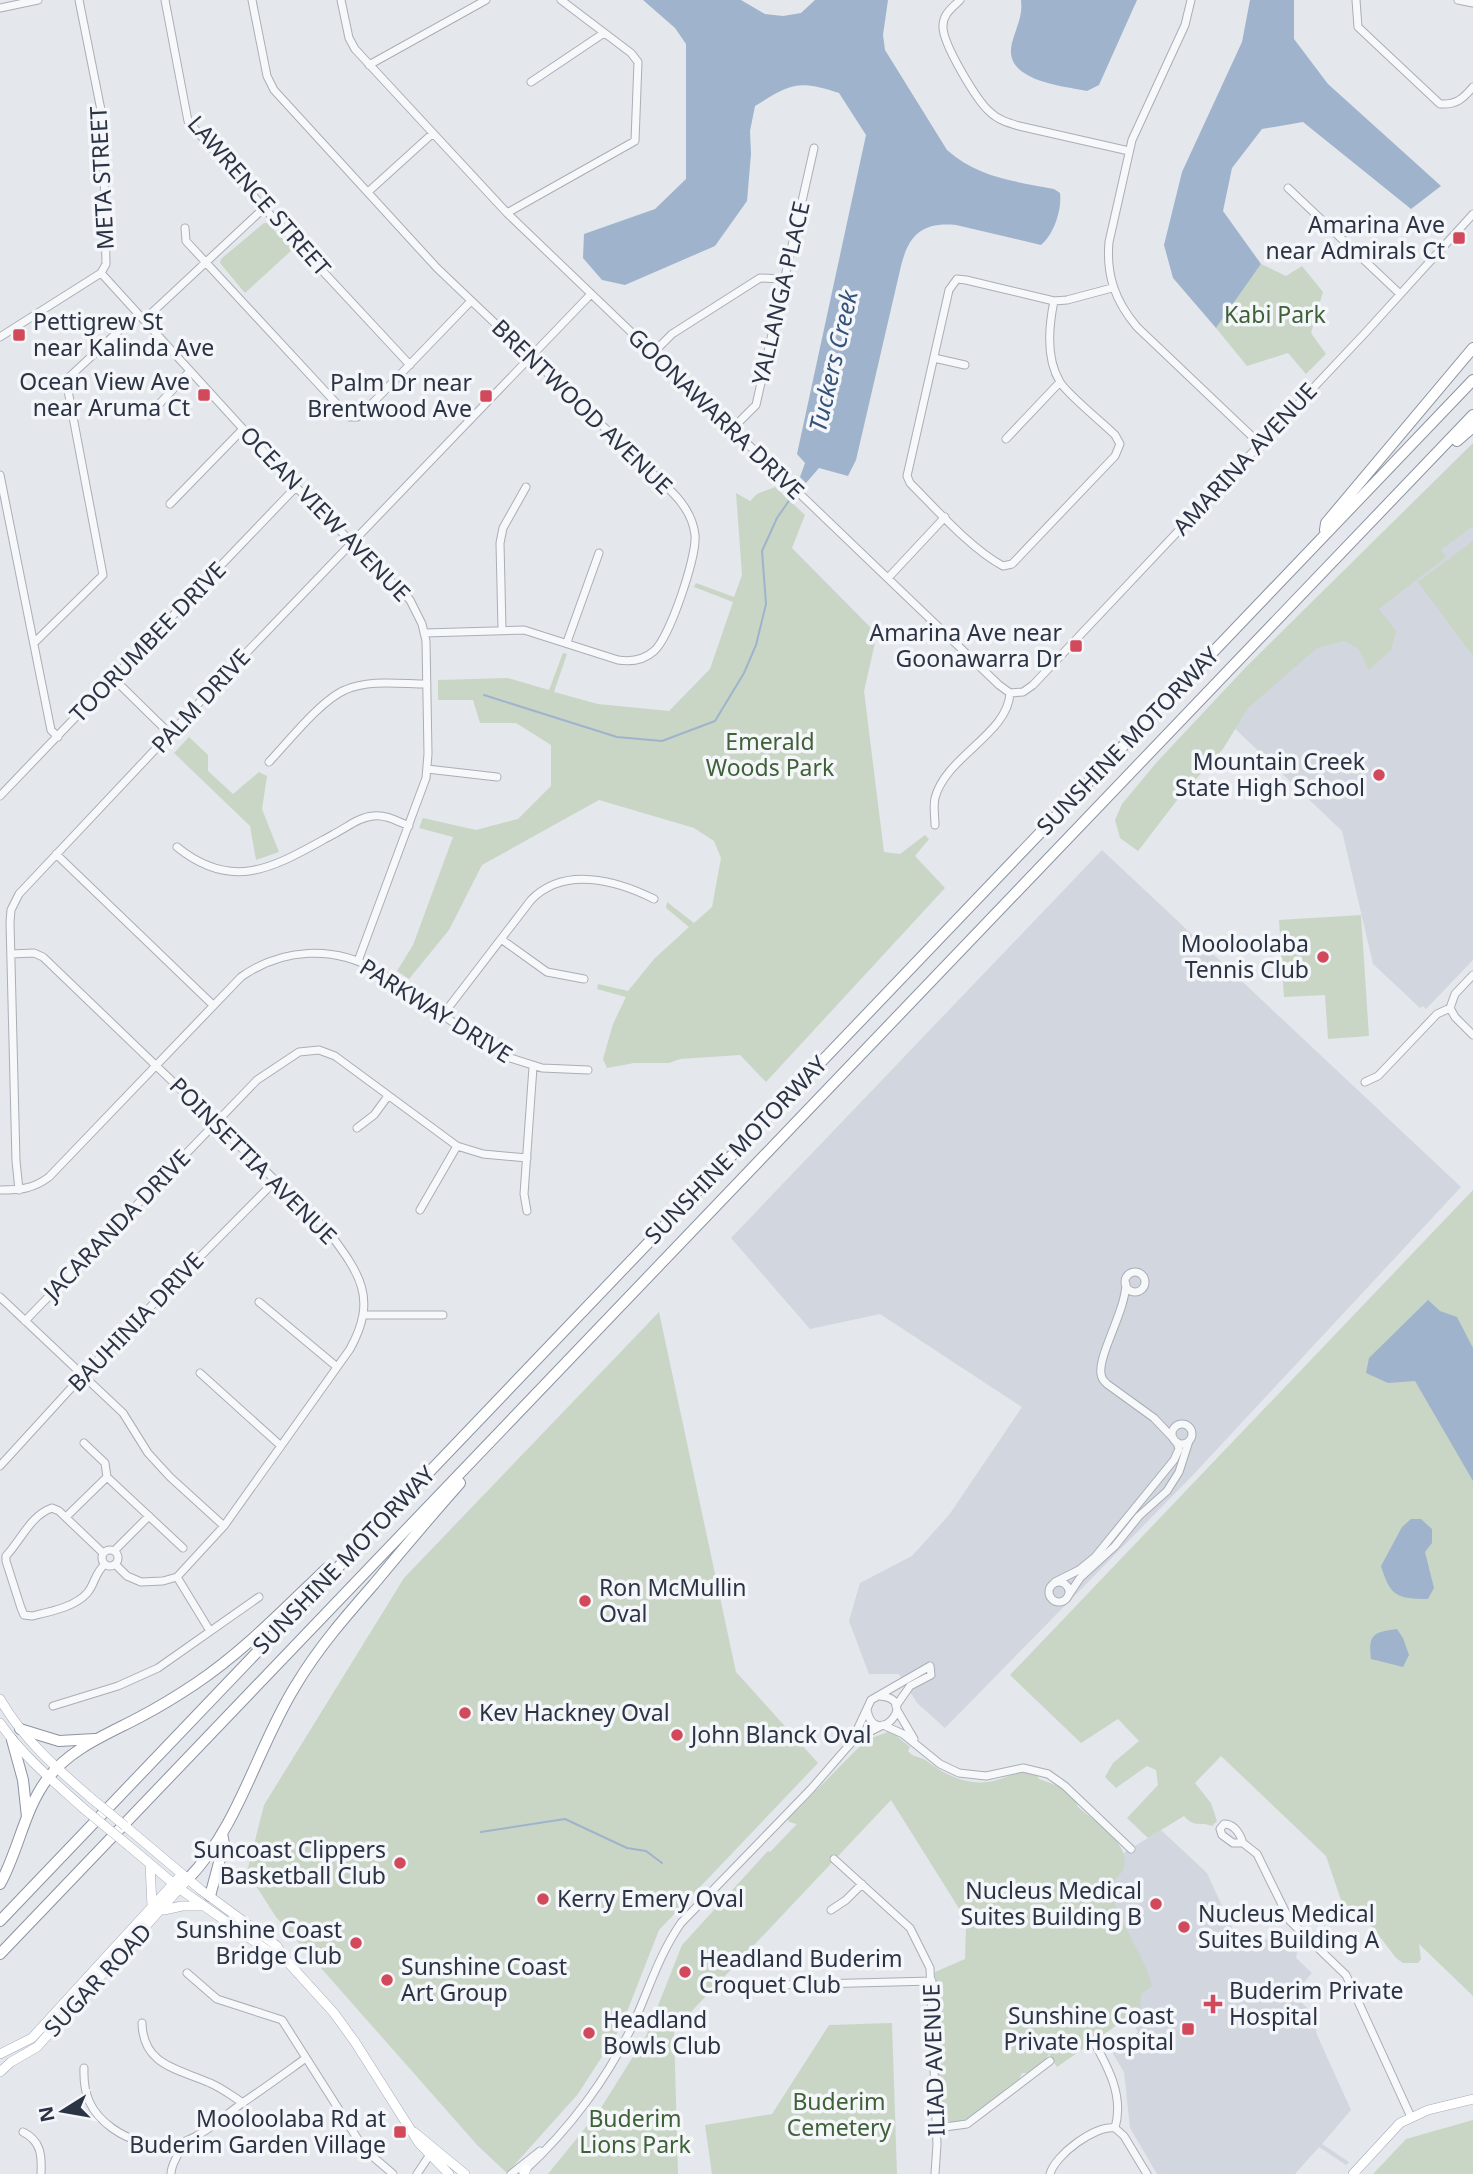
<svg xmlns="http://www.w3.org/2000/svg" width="1473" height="2174" font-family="'Noto Sans',sans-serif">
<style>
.built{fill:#d2d6de}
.green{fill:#c9d6c5}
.water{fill:#9fb4cc}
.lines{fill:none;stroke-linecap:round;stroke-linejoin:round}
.stream{stroke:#9fb4cc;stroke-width:2}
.minor-casing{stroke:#a9aeb7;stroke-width:9}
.major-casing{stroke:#a3abb8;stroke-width:10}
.highway-casing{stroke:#8b94a3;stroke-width:12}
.minor{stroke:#f7f8fa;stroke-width:7}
.major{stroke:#fff;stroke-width:9}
.highway{stroke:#fff;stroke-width:10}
.major-bridge-casing{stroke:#a3abb8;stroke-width:10;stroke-linecap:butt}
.major-bridge{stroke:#fff;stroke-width:9}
.poi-dot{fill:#d1495b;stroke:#f4f6f9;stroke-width:2.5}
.labels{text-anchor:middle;stroke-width:7;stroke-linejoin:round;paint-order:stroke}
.street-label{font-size:23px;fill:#2b3445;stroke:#f4f6f9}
.poi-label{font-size:23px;fill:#2b3445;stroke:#f4f6f9;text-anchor:end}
.park-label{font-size:23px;fill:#3f6138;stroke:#f4f6f9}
.water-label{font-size:24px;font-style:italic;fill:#34527a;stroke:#f4f6f9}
</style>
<rect width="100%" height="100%" fill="#e4e7ec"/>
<path class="built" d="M1473,514V960L1426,1009L1423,1006L1420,1008L1373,964L1342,831L1226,720Z
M1102,850L1461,1187L1193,1475L945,1728L917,1703L899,1674H869L849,1621L860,1583L912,1556L949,1515L1022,1407L880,1314L810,1329L731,1238Z
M1161,1830L1207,1873L1232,1928L1255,1950L1279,1927L1298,1947L1296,1958L1312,1973L1293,1995L1313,2013L1317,2035L1351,2110L1322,2144L1349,2162L1346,2165L1319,2147L1295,2174H1157L1130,2128L1124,2072L1112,2052L1138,2032L1128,2016L1068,1887Z"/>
<path class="green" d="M264,223H267L293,249L245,293L220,263L221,259Z
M1261,264L1286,276L1302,266L1323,292L1311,333L1326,354L1306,374L1288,353L1247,366L1216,328Z
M1473,443V526L1441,550L1446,557L1379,609L1396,631L1391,650L1369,670L1359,649L1344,641L1317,648L1248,708L1223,749L1178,799L1138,851L1120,838L1115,820L1122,804L1156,763L1246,667Z
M775,487L805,515L792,548L877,634L864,691L884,852L900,854L925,835L929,839L915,856L945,888L766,1082L740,1055L680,1059L669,1063H634L607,1068L603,1059L613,1024L626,997L597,989L598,984L628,991L654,959L689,927L666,908L667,902L694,923L712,907L721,858L714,841L694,828L599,800L482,865L449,930L409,979L397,971L413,945L453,837L419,828L423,818L476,830L518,819L551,786V745L516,723H480L473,700H438V680L508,678L549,690L563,653L567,654L554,692L598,704L669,711L710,669L733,602L694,587L696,583L734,597L742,575L736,493L750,501L757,494Z
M1473,541V656L1418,582Z
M189,737L208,755V771L233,794L259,772L267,776L262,809L279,852L256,860L250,826L174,753Z
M1361,915L1369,1036L1328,1039L1325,995L1284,997L1279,920Z
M1473,1190V1996L1419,1944L1421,1959L1418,1963H1403L1396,1958L1374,1929L1341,1900L1326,1856L1221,1756L1195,1783L1211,1803L1217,1821L1212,1826C1199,1821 1196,1829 1184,1816L1148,1838L1127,1818L1158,1785L1156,1770L1147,1766L1116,1788L1105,1777L1113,1763L1139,1741L1118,1719L1081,1743L1010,1675Z
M659,1312L736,1672L818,1763L659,1930L621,2027L578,2094L507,2173L478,2146L276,1917L247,1872L264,1805L404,1578Z
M888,1732L894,1734L910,1747L908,1751C913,1758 920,1756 927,1761C943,1774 966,1785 988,1782C1008,1779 1014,1769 1036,1773L1039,1779C1053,1784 1074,1790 1078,1807C1094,1821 1130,1842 1124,1867C1121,1878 1109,1878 1112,1896C1122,1928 1144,1954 1152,1986L1141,1994L1140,2009L1057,2067L1049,2054C1043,2064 1036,2074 1022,2073L1019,2079L969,2118L953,2125L951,2122L942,2120C937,2114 936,2103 941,2096L938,2094L937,2065L942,2050L938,2038C943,2032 942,2021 941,2014L937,2010L935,1972L965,1959L966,1928L970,1926L891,1800L674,2030L678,2174H548L599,2111L646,2036L682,1945L768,1851L770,1852L797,1824L789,1822L788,1819L866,1740Z
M892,2023L897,2174H712L705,2125L772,2114L829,2025Z
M1473,2120V2174H1373L1406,2139Z"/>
<path class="water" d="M643,0H741L765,14L783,16L801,13L815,0H888L883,35L885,50L947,150C979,178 1014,181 1054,189L1060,193C1062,210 1054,234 1041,245L956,225C923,222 909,234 901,266L856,460L848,476L819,468L806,483L800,477L805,463L797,454L866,135L839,93C798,80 792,83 755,106L750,131L751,154L747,201L715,246L625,285L602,280L583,258L584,234L655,209L686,179V44L675,28Z
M1021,0H1137L1099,85L1087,91C1062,86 1002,81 1012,43C1016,27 1023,17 1021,0Z
M1250,0H1294V39L1328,84L1441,186L1411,209L1303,122L1262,129L1232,168L1223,211L1261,264L1216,328L1173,278L1164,245L1182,172L1242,42Z
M1428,1300L1440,1311L1457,1317L1473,1348V1481L1415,1381L1388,1383L1366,1373L1369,1358Z
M1411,1519H1421L1432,1529V1543L1425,1552L1434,1588L1428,1599C1397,1599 1390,1596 1381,1566L1402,1527Z
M1397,1629L1403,1638L1409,1655L1403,1667L1371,1659C1368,1635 1373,1632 1397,1629Z"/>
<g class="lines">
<path class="stream" d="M484,695L617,737L662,741L715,721L744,673L756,645L766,604L762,551L777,518L795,492
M481,1832L565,1819L627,1848L646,1851L662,1863"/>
<g class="minor-casing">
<path id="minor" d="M165,0L188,121L264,208L410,365
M252,0L267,76L274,90L437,268L672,492C684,504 693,517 695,535C697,556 670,637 654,651C644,660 631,662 618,660L524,630L425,633
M341,0L349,38L355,49L507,213L999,685L1010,693
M960,0C952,8 943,14 943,26C942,43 977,101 990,112C998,120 1009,123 1019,126L1129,151
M1191,0L1185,25L1132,140L1109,242C1106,275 1115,301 1137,327L1260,444
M1356,0L1358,27L1440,104C1456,105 1463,99 1473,87
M1458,0L1473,3
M0,8L38,0
M369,65L486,0
M531,82L604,33
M1288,188L1400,294
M368,192L432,134
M507,213L635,141L638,62L631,53L561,0
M185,228L186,241L349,417H357L364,412L471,301
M101,273L296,487L410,600L422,624L426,641L428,754L426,778L358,961
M1054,301C1049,325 1046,359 1060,382C1067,394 1103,423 1115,435L1120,444L1115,456L1012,564L1003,566C971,549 936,509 910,483L907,476L949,290L957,279L966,280L1054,301L1067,300L1112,288
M144,320L264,208
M0,337L101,273L106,264L103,120L79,0
M653,353L672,334L760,278L783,279
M934,358L965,365
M149,415L190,371
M732,429L756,405L814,148
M1006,439L1060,382
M0,475L51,730L58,737
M170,504L243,429
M888,578L945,517
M502,629L500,543L503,528L526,487
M567,642L599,553
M34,643L103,575L66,380L137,314
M114,679L170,734
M1010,693L1023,692L1033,685L1366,332L1473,214
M269,762C288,742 321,700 345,690C369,679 401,684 427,684
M427,769L497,777
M0,796L296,487
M935,825C935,817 933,806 935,798C946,756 1008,734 1010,693
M177,847C235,894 277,865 334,834C346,828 359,817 373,816C385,814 397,821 409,826
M56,854L213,1005
M501,939L547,972L584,979
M11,954L34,953L43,957L328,1231C360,1274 378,1298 350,1349L224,1526L177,1577L163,1581L141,1582L127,1576L115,1564
M1450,1008L1455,994L1473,975
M1450,1008L1455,1017L1473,1035
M442,1016L531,900C564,866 616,880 654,899
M1365,1082L1378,1076L1437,1014L1450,1008
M357,1128L374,1115L388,1096
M0,1190C20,1190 33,1189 49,1177L241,977C282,948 334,945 378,971L501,1055L542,1068L588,1070
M19,1190L16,1161L10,922L11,910L19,894L247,652L591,294
M420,1210L457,1146
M527,1211L524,1194L533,1067
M1125 1282a10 10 0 1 1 20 0a10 10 0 1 1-20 0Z
M1126,1284C1125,1312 1098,1355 1101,1374C1102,1379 1103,1380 1107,1384L1154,1418L1174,1439
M0,1297L123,1413L148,1453L170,1477L224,1526
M259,1302L337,1367
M365,1315H443
M25,1321L257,1080L299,1052L319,1050L335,1056L457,1146L483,1154L527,1158
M200,1373L281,1446
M1172 1434a10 10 0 1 1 20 0a10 10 0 1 1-20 0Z
M84,1443L105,1463L107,1477L183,1548
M0,1466L84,1374L276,1180
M66,1517L107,1477
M102 1558a8 8 0 1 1 16 0a8 8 0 1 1-16 0Z
M114,1551L149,1516
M103,1553L59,1511L52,1508C31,1515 21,1540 6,1556V1561L21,1608L24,1615L32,1616C49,1612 76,1607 88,1592C95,1583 95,1573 105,1564
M177,1577L210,1631
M1049 1592a10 10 0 1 1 20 0a10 10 0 1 1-20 0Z
M1055,1582L1079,1570L1095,1557L1174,1460L1179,1449L1177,1442
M1068,1596L1080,1578L1115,1546L1139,1516L1167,1491L1179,1472L1189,1441
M53,1706L118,1686L158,1668L259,1597
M867,1710C875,1751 921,1699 880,1696
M897,1710L914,1739
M883,1725L903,1734L940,1764L959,1773L986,1776L1023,1768L1048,1774L1065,1786L1131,1849
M854,1740L881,1726
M1224,1824C1234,1824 1240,1834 1243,1843H1233L1222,1835L1220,1829Z
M1243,1843L1257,1854L1290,1921L1346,1975L1411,2117
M834,1859L910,1928L930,1968L937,2144L935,2174
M831,1910L846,1900L862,1884
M187,1973L217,1999L282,2020L364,2149L393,2174
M758,1991L779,1985L932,1981
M142,2023C143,2066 179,2069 210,2083C222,2088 232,2096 243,2103
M1094,2042C1109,2069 1124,2097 1115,2128
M84,2068C83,2094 90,2112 112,2128C131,2142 159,2149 183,2142C204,2135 223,2117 241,2104C263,2089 285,2073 306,2058
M937,2128L967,2124L1050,2061
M1115,2128L1124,2136L1147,2174
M23,2132C41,2141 42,2155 41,2174
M523,2172C569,2130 609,2077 635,2020C650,1986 659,1955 681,1923L811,1789L851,1743L871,1700L930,1666L931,1675L910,1686L896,1706
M171,2174C171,2162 181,2155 180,2143
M417,2174L429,2156
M511,2174L540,2151
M1050,2174C1055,2155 1095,2125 1115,2128"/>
</g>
<g class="major-casing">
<path id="major" d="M0,1699C23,1739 56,1768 91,1798
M0,1723C23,1756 53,1781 83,1808
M125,1826L201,1890L277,1946L285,1959L334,2013L355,2042L419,2143L449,2174
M129,1846L180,1889L271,1953L285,1959
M150,1864L152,1906
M164,1910L182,1906H203
M0,2054L32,2038L182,1874
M0,2072L11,2062L37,2047L188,1879
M414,2132L465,2174
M524,2174L526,2169
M1353,2174L1400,2123L1428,2110L1473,2099"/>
</g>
<g class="highway-casing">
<path id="highway" d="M1457,441L1473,427
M1325,530L1326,523L1473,348
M20,1729L59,1741L95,1739
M12,1740L23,1780L27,1817
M188,1879C240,1825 257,1747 296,1685C318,1648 346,1616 374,1584C402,1550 431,1516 460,1483
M0,1884C19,1850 24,1809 48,1778C71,1748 108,1734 140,1717C159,1707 177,1696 195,1684C244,1651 285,1608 327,1568
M210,1896L224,1844L222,1833
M0,1921L1473,380
M0,1954L1473,415"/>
</g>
<use href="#minor" class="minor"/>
<use href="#major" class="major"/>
<use href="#highway" class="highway"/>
<g class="major-bridge-casing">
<path id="major-bridge" d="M91,1798L125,1826
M83,1808L129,1846"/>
</g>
<use href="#major-bridge" class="major-bridge"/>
</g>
<g class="poi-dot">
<rect x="1452" y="231" width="14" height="14" rx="3.5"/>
<rect x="12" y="328" width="14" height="14" rx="3.5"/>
<rect x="197" y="388" width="14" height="14" rx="3.5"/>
<rect x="479" y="389" width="14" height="14" rx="3.5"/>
<rect x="1069" y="639" width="14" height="14" rx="3.5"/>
<circle cx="1379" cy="775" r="7"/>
<circle cx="1323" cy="957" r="7"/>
<circle cx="585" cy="1601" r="7"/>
<circle cx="465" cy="1713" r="7"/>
<circle cx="677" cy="1735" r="7"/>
<circle cx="400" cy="1863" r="7"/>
<circle cx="543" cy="1899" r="7"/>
<circle cx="1156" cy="1904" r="7"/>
<circle cx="1184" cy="1927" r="7"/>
<circle cx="356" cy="1943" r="7"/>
<circle cx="685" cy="1972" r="7"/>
<circle cx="387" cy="1980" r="7"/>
<path d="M1209.5 1993.5h7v7h7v7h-7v7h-7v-7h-7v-7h7z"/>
<rect x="1181" y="2022" width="14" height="14" rx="3.5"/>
<circle cx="589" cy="2033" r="7"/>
<rect x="393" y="2125" width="14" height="14" rx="3.5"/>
</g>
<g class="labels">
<g class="street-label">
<text transform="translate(102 178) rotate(-93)" y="8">META STREET</text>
<text transform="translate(259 196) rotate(49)" y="8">LAWRENCE STREET</text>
<text transform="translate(781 293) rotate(-77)" y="8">YALLANGA PLACE</text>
<text transform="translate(582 407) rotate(44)" y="8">BRENTWOOD AVENUE</text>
<text transform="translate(716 414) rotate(44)" y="8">GOONAWARRA DRIVE</text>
<text transform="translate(1245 459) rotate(-47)" y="8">AMARINA AVENUE</text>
<text transform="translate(325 514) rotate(46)" y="8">OCEAN VIEW AVENUE</text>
<text transform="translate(148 642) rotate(-46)" y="8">TOORUMBEE DRIVE</text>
<text transform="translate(201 701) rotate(-47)" y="8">PALM DRIVE</text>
<text transform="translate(1128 741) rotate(-46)" y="8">SUNSHINE MOTORWAY</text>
<text transform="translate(436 1011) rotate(32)" y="8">PARKWAY DRIVE</text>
<text transform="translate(736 1150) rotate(-46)" y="8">SUNSHINE MOTORWAY</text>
<text transform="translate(253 1161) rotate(45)" y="8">POINSETTIA AVENUE</text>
<text transform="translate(117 1225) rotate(-46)" y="8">JACARANDA DRIVE</text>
<text transform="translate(136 1322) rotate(-46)" y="8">BAUHINIA DRIVE</text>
<text transform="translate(344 1560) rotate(-46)" y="8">SUNSHINE MOTORWAY</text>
<text transform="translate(98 1980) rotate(-47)" y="8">SUGAR ROAD</text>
<text transform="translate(934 2060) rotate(-92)" y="8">ILIAD AVENUE</text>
</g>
<g class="poi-label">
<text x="1445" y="233">Amarina Ave<tspan x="1445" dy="26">near Admirals Ct</tspan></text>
<text x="33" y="330" text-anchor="start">Pettigrew St<tspan x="33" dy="26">near Kalinda Ave</tspan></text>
<text x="190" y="390">Ocean View Ave<tspan x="190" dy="26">near Aruma Ct</tspan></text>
<text x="472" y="391">Palm Dr near<tspan x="472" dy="26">Brentwood Ave</tspan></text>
<text x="1062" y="641">Amarina Ave near<tspan x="1062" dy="26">Goonawarra Dr</tspan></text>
<text x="1365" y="770">Mountain Creek<tspan x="1365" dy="26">State High School</tspan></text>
<text x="1309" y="952">Mooloolaba<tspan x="1309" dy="26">Tennis Club</tspan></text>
<text x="599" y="1596" text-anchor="start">Ron McMullin<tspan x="599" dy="26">Oval</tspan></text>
<text x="479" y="1721" text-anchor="start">Kev Hackney Oval</text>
<text x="691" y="1743" text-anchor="start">John Blanck Oval</text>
<text x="386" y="1858">Suncoast Clippers<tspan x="386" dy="26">Basketball Club</tspan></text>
<text x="1142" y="1899">Nucleus Medical<tspan x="1142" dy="26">Suites Building B</tspan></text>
<text x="557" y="1907" text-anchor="start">Kerry Emery Oval</text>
<text x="1198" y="1922" text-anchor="start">Nucleus Medical<tspan x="1198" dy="26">Suites Building A</tspan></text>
<text x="342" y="1938">Sunshine Coast<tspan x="342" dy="26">Bridge Club</tspan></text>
<text x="699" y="1967" text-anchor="start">Headland Buderim<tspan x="699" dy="26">Croquet Club</tspan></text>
<text x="401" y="1975" text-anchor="start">Sunshine Coast<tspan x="401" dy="26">Art Group</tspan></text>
<text x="1229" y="1999" text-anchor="start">Buderim Private<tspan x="1229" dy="26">Hospital</tspan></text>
<text x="1174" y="2024">Sunshine Coast<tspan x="1174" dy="26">Private Hospital</tspan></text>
<text x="603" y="2028" text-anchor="start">Headland<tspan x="603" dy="26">Bowls Club</tspan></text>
<text x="386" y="2127">Mooloolaba Rd at<tspan x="386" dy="26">Buderim Garden Village</tspan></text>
</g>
<g class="park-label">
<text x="1275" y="323">Kabi Park</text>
<text x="770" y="750">Emerald<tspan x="770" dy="26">Woods Park</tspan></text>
<text x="839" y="2110">Buderim<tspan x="839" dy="26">Cemetery</tspan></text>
<text x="635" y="2127">Buderim<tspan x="635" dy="26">Lions Park</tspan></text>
</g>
<g class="water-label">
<text transform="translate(834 361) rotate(-77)" y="8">Tuckers Creek</text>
</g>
</g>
<g transform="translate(63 2111) rotate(259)" stroke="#f4f6f9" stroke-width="5" paint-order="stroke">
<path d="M0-5L12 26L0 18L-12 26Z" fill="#2b3445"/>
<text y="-10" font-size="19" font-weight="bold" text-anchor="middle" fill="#2b3445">N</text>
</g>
</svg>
